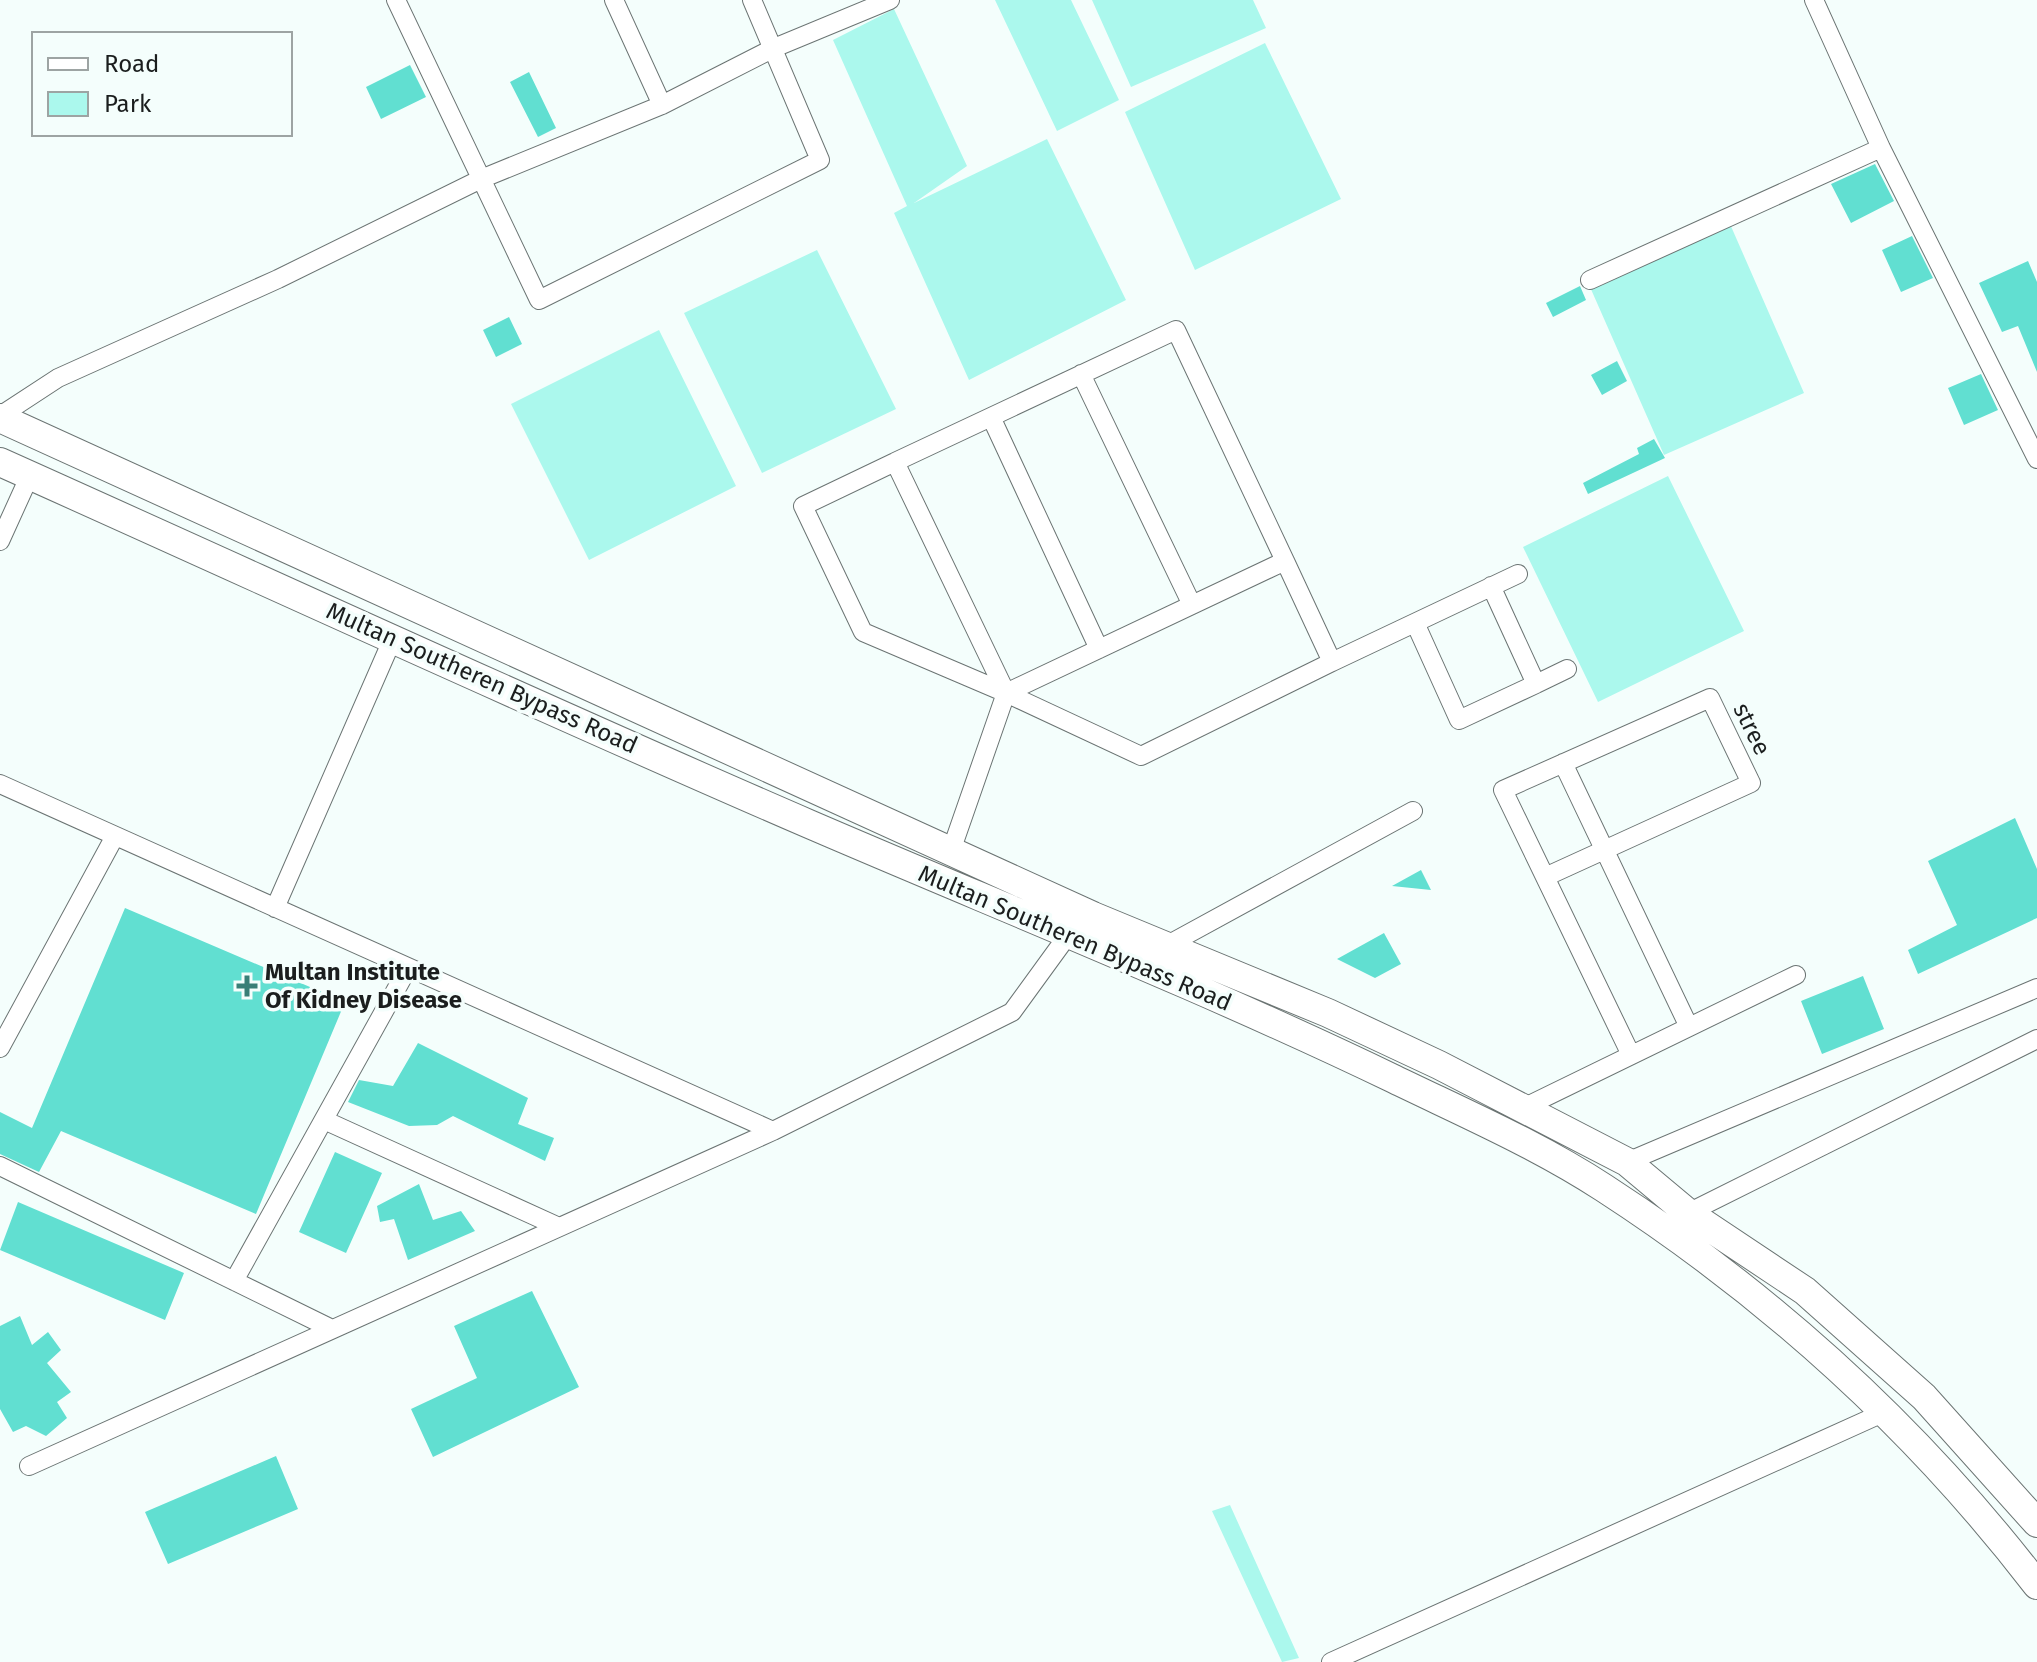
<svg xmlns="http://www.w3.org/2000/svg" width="2037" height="1662" font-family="'Fira Sans',sans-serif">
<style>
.green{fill:#abf8ed}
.building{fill:#61dfd1}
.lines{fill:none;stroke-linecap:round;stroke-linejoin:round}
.minor-casing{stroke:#6b7473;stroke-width:20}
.highway-casing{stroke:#6b7473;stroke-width:30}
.minor{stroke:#fff;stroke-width:18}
.highway{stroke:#fff;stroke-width:28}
.poi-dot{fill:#397f77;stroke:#f4fefc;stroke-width:3}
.labels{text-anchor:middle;stroke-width:7;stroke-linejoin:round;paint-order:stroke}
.street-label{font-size:24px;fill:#1b1e1e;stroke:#f4fefc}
.poi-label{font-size:24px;font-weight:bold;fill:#1b1e1e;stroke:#f4fefc;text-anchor:start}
</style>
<rect width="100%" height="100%" fill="#f4fefc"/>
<path class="green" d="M995,0H1071L1119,100L1057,131Z
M1092,0H1253L1266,28L1131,87Z
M894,9L967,166L914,203L1047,139L1126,300L969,380L894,213L907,206L833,40Z
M1265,43L1341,199L1195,270L1125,112Z
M1730,224L1804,393L1664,455L1590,287Z
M817,250L896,409L762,473L684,313Z
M659,330L736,486L589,560L511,404Z
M1668,476L1744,631L1598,702L1523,547Z
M1230,1505L1299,1658L1282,1662L1212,1511Z"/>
<path class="building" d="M410,65L426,97L381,119L366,87Z
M529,72L556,128L538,137L510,82Z
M1875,164L1894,201L1851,223L1831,184Z
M1912,236L1933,278L1901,292L1882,250Z
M2028,261L2037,282V372L2018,326L2002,332L1979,283Z
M1580,286L1586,300L1553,317L1546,303Z
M509,317L522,344L496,357L483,330Z
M1617,361L1627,381L1602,395L1591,375Z
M1981,374L1998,410L1964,425L1948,388Z
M1654,439L1665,458L1588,494L1583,483L1639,454L1637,448Z
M2015,818L2037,869V918L1918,974L1908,950L1957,925L1928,861Z
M1421,870L1431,890L1392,886Z
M125,908L345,1002L256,1214L61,1131L39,1172L0,1154V1112L32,1128Z
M1384,933L1401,964L1375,978L1337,959Z
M1863,976L1884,1029L1822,1054L1801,1001Z
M418,1043L528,1098L518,1124L554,1138L545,1161L453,1116L437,1125L409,1126L348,1102L359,1080L393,1086Z
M335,1152L382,1173L346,1253L299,1232Z
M419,1184L433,1220L461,1211L475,1231L408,1260L394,1219L380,1222L377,1206Z
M18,1202L184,1273L165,1320L0,1250Z
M532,1291L579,1387L433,1457L411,1409L477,1378L454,1326Z
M20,1316L32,1345L48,1332L61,1350L47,1363L71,1392L57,1402L67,1418L46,1436L26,1426L13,1432L0,1409V1326Z
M276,1456L298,1509L168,1564L145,1512Z"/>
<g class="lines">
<g class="minor-casing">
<path id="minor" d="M396,0L539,300L820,160L752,0
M614,0L662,105
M1814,0L1881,148L2037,459
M1590,280L1881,148
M1081,374L1192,605
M0,416L58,378L278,279L481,179L662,105L774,48L890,0
M991,417L1099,649
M895,462L803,506L863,632L1006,693L1285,561L1332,662L1141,756L1006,693L951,851
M0,541L30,475
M1416,625L1459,720L1536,684L1491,586
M1332,662L1518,574
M1536,684L1567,669
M1006,693L895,462L1176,330L1285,561
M1563,763L1689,1027
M0,784L773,1131
M1545,877L1751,783L1710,698L1503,790L1631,1055
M275,908L393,638
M1164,947L1413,811
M0,1048L115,836
M1523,1108L1796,975
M324,1120L559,1227
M1627,1162L2037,988
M0,1166L332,1329
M1688,1213L2037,1039
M234,1281L408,968
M29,1466L773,1131L1012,1012L1068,935
M1331,1662L1885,1412"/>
</g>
<g class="highway-casing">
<path id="highway" d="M0,418L1093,916L1328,1013L1439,1065L1627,1162L1688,1213L1805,1291L1924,1397L2037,1523
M0,462C270,583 538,707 809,824C1004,908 1203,987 1394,1079C1464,1113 1538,1145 1604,1188C1769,1295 1917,1429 2037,1585"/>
</g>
<use href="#minor" class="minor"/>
<use href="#highway" class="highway"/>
</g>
<path class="poi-dot" d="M243 974h8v8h8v8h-8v8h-8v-8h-8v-8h8z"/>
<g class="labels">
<g class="street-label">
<text transform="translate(482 678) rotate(24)" y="8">Multan Southeren Bypass Road</text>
<text transform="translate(1752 729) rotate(64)" y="8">stree</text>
<text transform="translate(1075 938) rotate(23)" y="8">Multan Southeren Bypass Road</text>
</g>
<g class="poi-label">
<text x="265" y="980">Multan Institute<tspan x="265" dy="28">Of Kidney Disease</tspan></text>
</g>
</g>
<rect x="32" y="32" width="260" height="104" fill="#f4fefc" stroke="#9da4a3" stroke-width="2"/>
<rect x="48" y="58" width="40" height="12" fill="#ffffff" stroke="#9da4a3" stroke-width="2"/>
<text x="104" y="72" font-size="24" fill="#1b1e1e">Road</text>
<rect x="48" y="92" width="40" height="24" fill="#abf8ed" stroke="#9da4a3" stroke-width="2"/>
<text x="104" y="112" font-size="24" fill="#1b1e1e">Park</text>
</svg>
